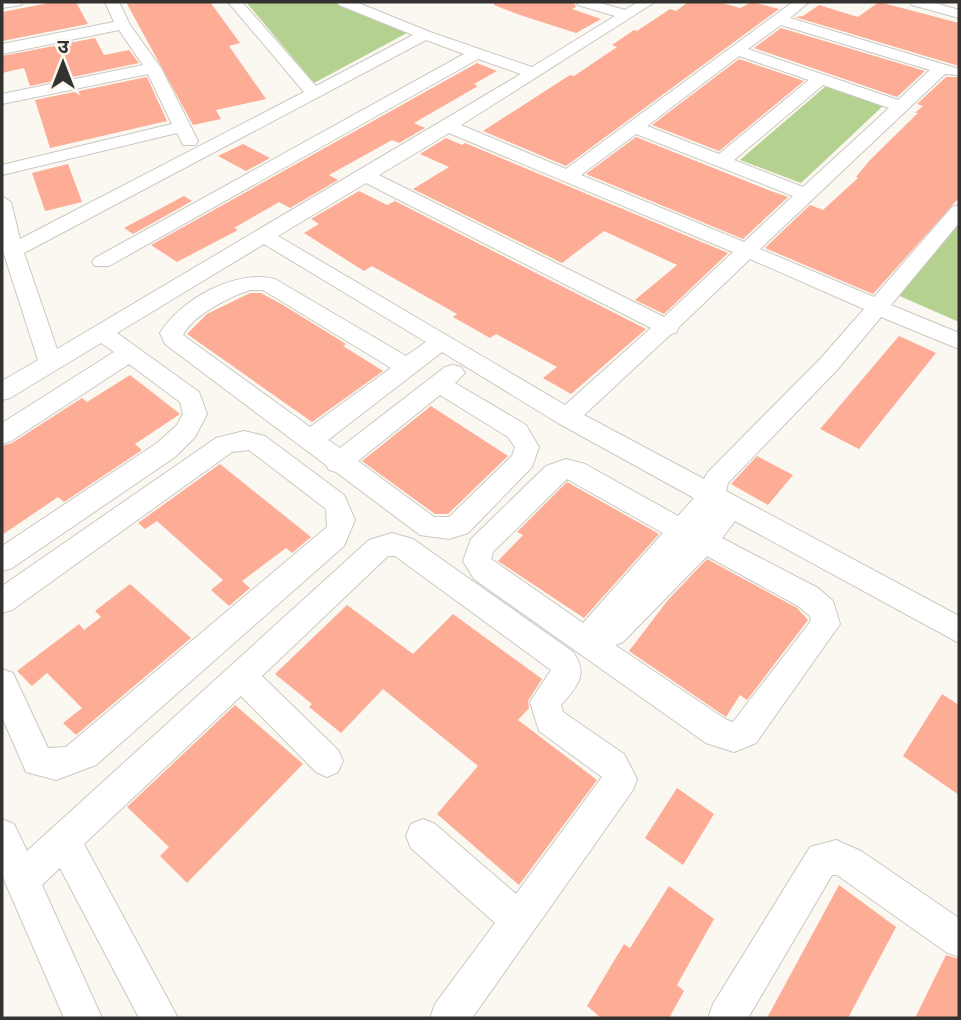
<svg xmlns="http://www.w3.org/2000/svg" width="961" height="1020" font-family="'DM Sans','Noto Sans Devanagari',sans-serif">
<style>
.green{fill:#b5d190}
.building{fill:#fdac96}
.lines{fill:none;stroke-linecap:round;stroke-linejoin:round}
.street-casing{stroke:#cbc8c1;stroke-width:2}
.street{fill:#fff;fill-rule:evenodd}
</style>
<rect width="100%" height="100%" fill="#fbf8f1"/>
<path class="green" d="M246,2H334L407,33L314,83Z
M826,86L884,105L801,183L740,160Z
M959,220V322L895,294Z"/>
<path class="building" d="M54,2H76L88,24L2,41V12Z
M126,2H210L240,43L229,46L266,99L216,110L221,119L193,125Z
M494,2H573L576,7L572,9L601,19L576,33L520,15L494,5Z
M688,2H719L740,8L752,2L779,9L566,166L483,131L570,75L574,76L617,47L612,45L634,30L637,31L670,9L676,11Z
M879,2L959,23V66L795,17L803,16L819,5L858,17Z
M781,28L925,71L897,97L754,48Z
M95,38L104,55L129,50L139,63L30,86L24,68L2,73V56Z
M739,59L804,81L719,151L652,125Z
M477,63L497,71L474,84L478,86L414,123L425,128L399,143L392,140L329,175L338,180L290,208L279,202L234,228L238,230L177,262L151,245Z
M147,77L167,121L50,148L35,100Z
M946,77H959V198L873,294L765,248L810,205L823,210L858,178L856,177L870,160L918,113H915L923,106L917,104Z
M636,137L771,191L788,197L743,239L586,174Z
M446,138L462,145L465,143L728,253L664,314L635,300L677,265L604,231L562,263L413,189L449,167L420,154Z
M243,144L270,158L246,171L218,156Z
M68,164L82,202L45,211L32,173Z
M359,191L387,205L395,201L646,329L571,394L543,378L557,367L496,334L490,338L453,317L457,314L372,266L364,271L304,233L319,224L311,219Z
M184,196L192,201L133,234L124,228Z
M250,293H261L283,305L346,344L343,346L383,371L312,422L187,334L207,314Z
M899,336L936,353L859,449L820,429Z
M130,375L180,414L135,444L142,450L64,502L58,497L2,535V446L12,443L82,398L87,402Z
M431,406L508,456L448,514H435L362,461Z
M757,456L793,475L768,505L731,484Z
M220,464L311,537L292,553L286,548L242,581L250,588L229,606L211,590L223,580L157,521L145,529L138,523Z
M567,482L659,534L584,618L498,561L523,535L517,532Z
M707,559L797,608L808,620L747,700L740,695L726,717L629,651L668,600Z
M130,584L191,638L76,735L63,723L82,708L47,673L32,686L17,671L79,624L84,630L101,617L95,611Z
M347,605L413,654L453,614L542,679L528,701L529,708L518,720L597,780L519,885L437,814L478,766L383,689L341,733L309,707L312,704L275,674Z
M942,694L959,705V795L903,756Z
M235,705L303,764L187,883L160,856L169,847L127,807Z
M677,788L714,814L683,865L645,838Z
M839,885L896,927L848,1018H767Z
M669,886L714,919L677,985L684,991L669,1018H601L587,1006L624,944L630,948Z
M946,955L959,959V1018H915Z"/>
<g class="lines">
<g class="street-casing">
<path id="street" d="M2,2H23L21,5L2,8Z
M105,2H119L130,25L161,68L198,141L195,145H183L177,133L2,175V165L172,124L148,74L2,104V94L143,65L119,30L2,54V44L114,22Z
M228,2H242L316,86L413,35L339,5L337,2H356L430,32L532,67L615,16L578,5L576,2H597L625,10L638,2H655L461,125L566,169L793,2H809L790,18L959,69V75L945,74L760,249L874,297L952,207L959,205V223L891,305L959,333V349L881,317L837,370L728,483L726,491L959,616V643L735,521L722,538L818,588L833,601L840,624L756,743L734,752L706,743L474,579L463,561L471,539L546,466L566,459L585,464L678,516L694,498L558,423L442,352L328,440L340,448L445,367L453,365L461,367L465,373L455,383L526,425L539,447L532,467L468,533L449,539L420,535L336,472L329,470L326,465L165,344L160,333C181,299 236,269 275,279L406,356L426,342L264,244L117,333L199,392L207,414L195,437L175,457L12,568L2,571V546L157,443L177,425L183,414L180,402L129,364L11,441L2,444V423L114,352L101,343L10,398L2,400V381L38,360L3,251L2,196L11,202L20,239L304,92ZM781,25L930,70L898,100L748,49ZM426,40L464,54L95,258L92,262L95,266H109L478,59L521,74L57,349L24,253ZM739,56L809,80L719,154L647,126ZM823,85L889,108L803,187L734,160ZM449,133L733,252L664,317L379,175ZM636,134L793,196L744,242L581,175ZM366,183L651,328L565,405L278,236ZM750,259L864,309L821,358L708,472L704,479L584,415L671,334L676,333L679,327ZM250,290H263L391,368L310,427L183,335C193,315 229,297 250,290ZM440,395L508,437L515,447L512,456L449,517H434L358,461ZM567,479L663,533L583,623L491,559L493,552ZM707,556L798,606L810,616L811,621L733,722L725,719L615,645L623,642Z
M910,2H932L959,10V18L912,5Z
M244,431L265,436L344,495L355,520L344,546L96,765L56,780L26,772L2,717V669L13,673L48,748L66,747L327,527L326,509L249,450L232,452L12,610L2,613V586L216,438Z
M392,533L413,539L573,652C589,674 577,687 561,705L563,712L624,754L637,779L633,790L472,1018H430L435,1004L495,923L411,848L406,836L411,824L423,819L435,824L516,894L602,777L539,731L530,702L551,670L395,556H388L262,676L338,750L343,761L338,772L327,777L316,772L241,696L84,844L178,1018H139L60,868L42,885L102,1018H64L2,875V819L14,824L27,851L369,540Z
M836,840L861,851L959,918V957L946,952L837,875H832L748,1018H708L713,1004L810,847Z"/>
</g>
<use href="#street" class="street"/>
</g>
<rect width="961" height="1020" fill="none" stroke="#333230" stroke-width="7"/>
<g transform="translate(63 63)" stroke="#fbf8f1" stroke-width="5" paint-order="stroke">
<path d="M0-5L12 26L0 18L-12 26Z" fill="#333230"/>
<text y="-10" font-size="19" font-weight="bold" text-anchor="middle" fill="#333230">उ</text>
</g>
</svg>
